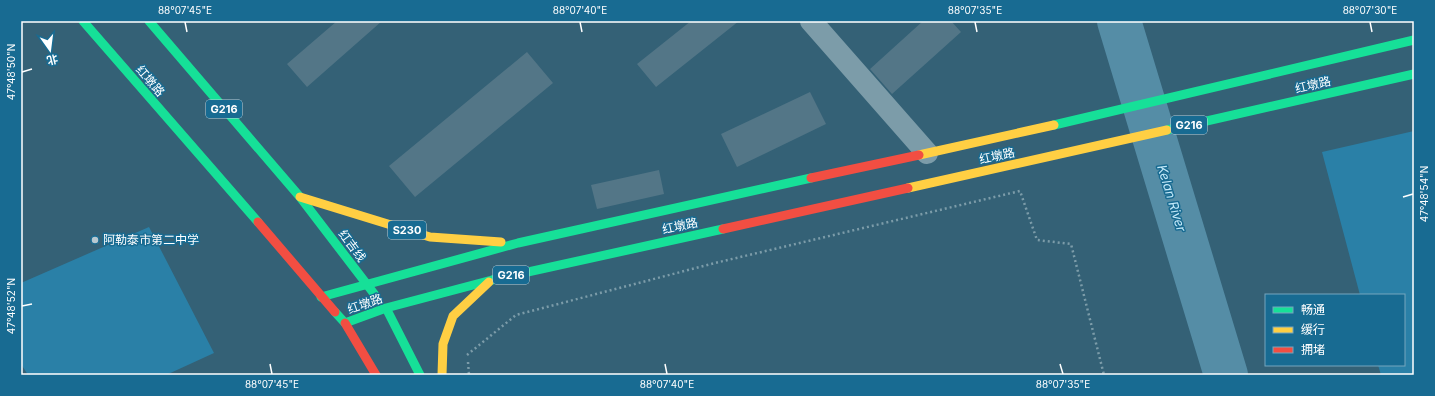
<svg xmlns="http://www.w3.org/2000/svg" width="1435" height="396" font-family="Inter,'Noto Sans SC',sans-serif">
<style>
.green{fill:#2a80a7}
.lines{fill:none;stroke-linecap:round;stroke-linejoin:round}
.river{stroke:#558da6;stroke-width:44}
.building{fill:#537687}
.path{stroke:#7c9ca9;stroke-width:2.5;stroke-dasharray:2 3;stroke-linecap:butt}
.street{stroke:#7c9ca9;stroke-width:22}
.fast{stroke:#16e098;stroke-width:9}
.slow{stroke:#ffcf43;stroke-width:9}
.jam{stroke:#f24e42;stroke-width:9}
.ticks{fill:none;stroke:#fff;stroke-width:1.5}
.poi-dot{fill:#b8c8cf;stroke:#186b92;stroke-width:1.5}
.labels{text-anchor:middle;stroke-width:3;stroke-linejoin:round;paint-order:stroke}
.shield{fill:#186b92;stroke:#bad3de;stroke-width:1}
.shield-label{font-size:11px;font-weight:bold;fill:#fff}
.street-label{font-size:12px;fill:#fff;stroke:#186b92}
.poi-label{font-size:12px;fill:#fff;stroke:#186b92;text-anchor:start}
.water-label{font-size:13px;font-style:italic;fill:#c3e9f9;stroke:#186b92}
.neatline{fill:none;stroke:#fff;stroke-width:1.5}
.ticks-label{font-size:10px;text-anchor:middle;fill:#fff}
</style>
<rect width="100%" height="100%" fill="#346176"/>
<path class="green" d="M1414,131V375H1381L1378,365H1404V295H1360L1322,152Z
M149,227L214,353L166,375H28L21,364V283Z"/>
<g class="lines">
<path class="river" d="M1119,21L1226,375"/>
</g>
<path class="building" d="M337,21H382L307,87L287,64Z
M691,21H739L656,87L637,64Z
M923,21H951L961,32L892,94L870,69Z
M527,52L553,83L415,197L389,166Z
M810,92L826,124L737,167L721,134Z
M659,170L664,194L597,209L591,185Z"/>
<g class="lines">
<path class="path" d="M467,355L516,315L715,263L1020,191L1037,240L1071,244L1104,375
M468,362L469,375"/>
<path class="street" d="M811,21L927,153"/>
<path class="fast" d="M83,21L258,222
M149,21L300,197L375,295
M1054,125L1414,40
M1167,130L1414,74
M321,297L518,243L811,178
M386,308L420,375
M335,312L345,323L386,308L492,280L723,229"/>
<path class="slow" d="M919,155L1054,125
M908,188L1167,130
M300,197L430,237L501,242
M442,375L443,344L453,316L489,282"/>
<path class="jam" d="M811,178L919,155
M258,222L335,312
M723,229L908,188
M345,323L376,375"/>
</g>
<path class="ticks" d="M185,22L187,32M580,22L582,32M975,22L977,32M1370,22L1372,32M22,72L32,69M1403,197L1413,194M22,306L32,304M270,364L272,374M665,364L667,374M1060,364L1063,374"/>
<circle class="poi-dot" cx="95" cy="240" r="4"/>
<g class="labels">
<g class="shield">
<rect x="206" y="100" width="36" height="18" rx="3"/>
<rect x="1171" y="116" width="36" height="18" rx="3"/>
<rect x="388" y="221" width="38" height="18" rx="3"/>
<rect x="493" y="266" width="36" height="18" rx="3"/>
</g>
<g class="shield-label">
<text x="224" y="113">G216</text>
<text x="1189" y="129">G216</text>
<text x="407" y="234">S230</text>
<text x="511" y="279">G216</text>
</g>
<g class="street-label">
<text transform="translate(150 81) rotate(49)" y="4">红墩路</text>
<text transform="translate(1313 85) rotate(-13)" y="4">红墩路</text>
<text transform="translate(997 156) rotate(-12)" y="4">红墩路</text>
<text transform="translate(680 226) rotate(-12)" y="4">红墩路</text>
<text transform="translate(352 246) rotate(53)" y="4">红吉线</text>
<text transform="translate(365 304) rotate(-19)" y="4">红墩路</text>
</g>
<g class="poi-label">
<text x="103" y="244">阿勒泰市第二中学</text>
</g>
<g class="water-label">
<text transform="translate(1172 198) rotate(73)" y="5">Kelan River</text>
</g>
</g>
<rect width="1435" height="396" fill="none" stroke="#186b92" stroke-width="44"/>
<rect x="1265" y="294" width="140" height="72" fill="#186b92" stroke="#74a6be"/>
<rect x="1273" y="307" width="20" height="6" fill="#16e098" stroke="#74a6be"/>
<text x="1301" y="314" font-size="12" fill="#ffffff">畅通</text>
<rect x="1273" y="327" width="20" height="6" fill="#ffcf43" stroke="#74a6be"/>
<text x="1301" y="334" font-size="12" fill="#ffffff">缓行</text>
<rect x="1273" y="347" width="20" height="6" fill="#f24e42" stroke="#74a6be"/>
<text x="1301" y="354" font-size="12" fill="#ffffff">拥堵</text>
<g transform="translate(50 50) rotate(166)" stroke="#186b92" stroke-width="3" paint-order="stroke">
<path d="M0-3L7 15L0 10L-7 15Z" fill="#ffffff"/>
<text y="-6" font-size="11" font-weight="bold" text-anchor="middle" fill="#ffffff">北</text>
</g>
<rect x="22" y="22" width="1391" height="352" class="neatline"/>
<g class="ticks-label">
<text x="185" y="14">88°07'45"E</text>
<text x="580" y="14">88°07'40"E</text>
<text x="975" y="14">88°07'35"E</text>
<text x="1370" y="14">88°07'30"E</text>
<text transform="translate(11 72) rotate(-90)" y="4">47°48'50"N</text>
<text transform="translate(1424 194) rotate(-90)" y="4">47°48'54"N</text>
<text transform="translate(11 306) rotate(-90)" y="4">47°48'52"N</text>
<text x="272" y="388">88°07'45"E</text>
<text x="667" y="388">88°07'40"E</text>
<text x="1063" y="388">88°07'35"E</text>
</g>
</svg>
